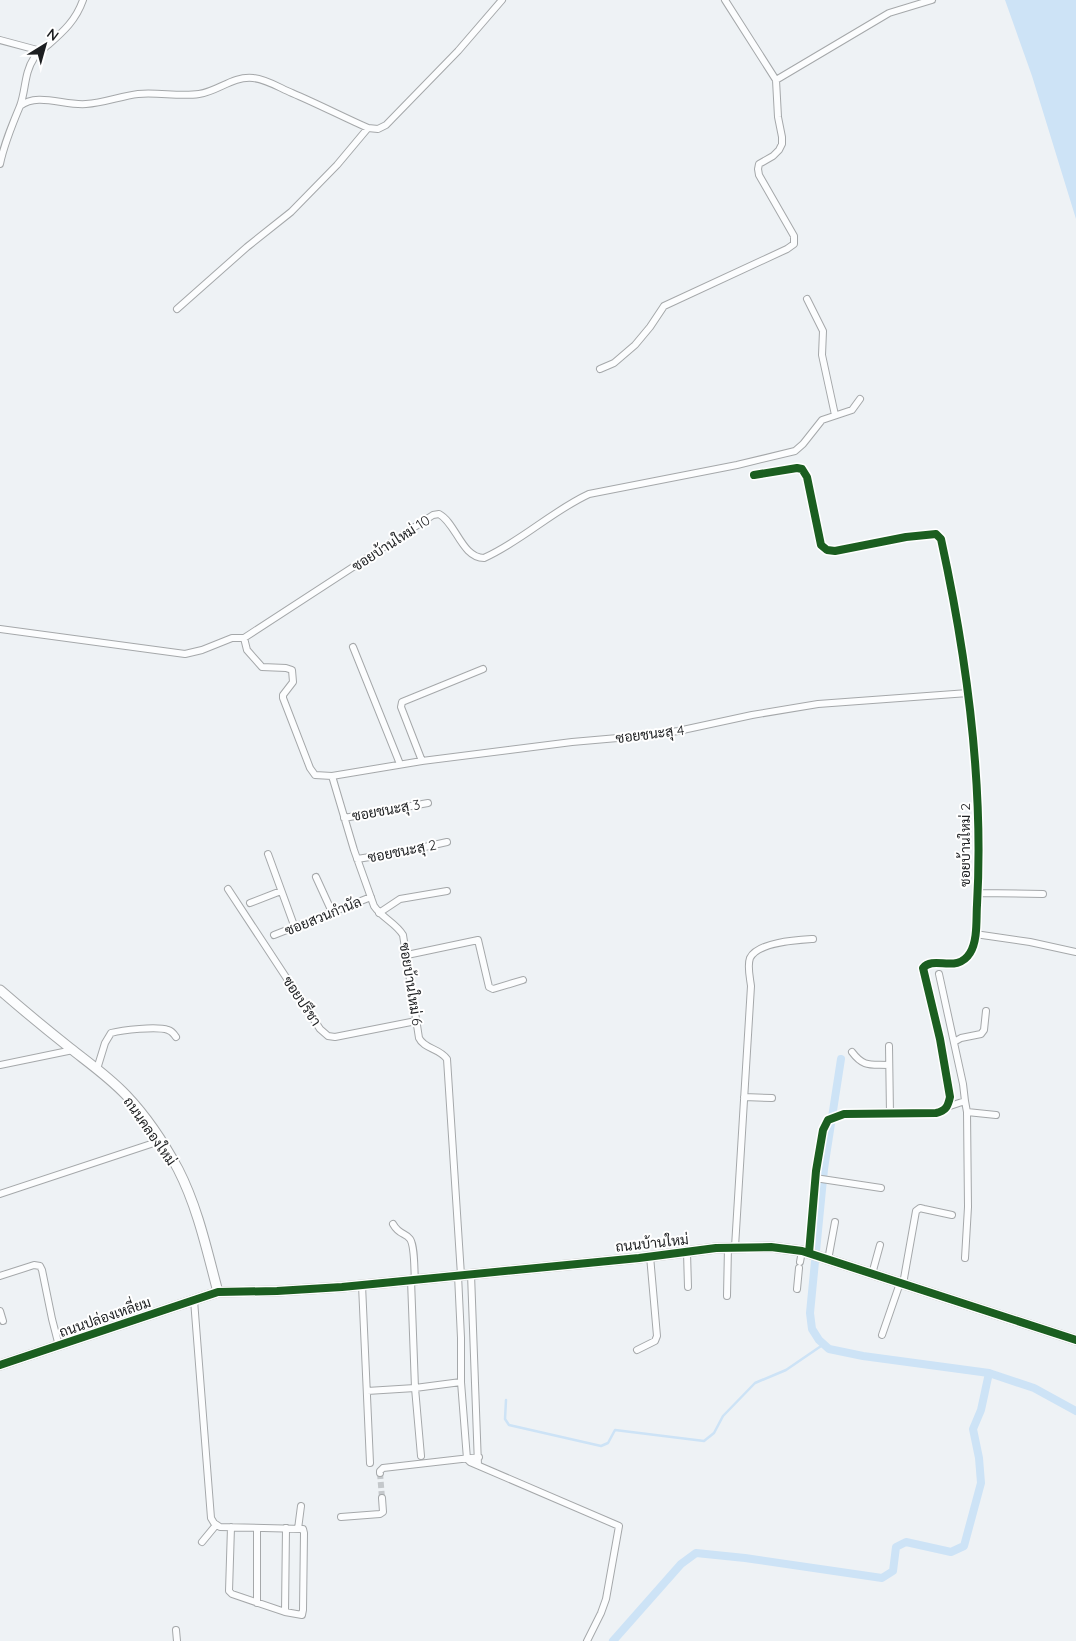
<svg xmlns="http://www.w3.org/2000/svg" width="1076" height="1641" font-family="Quicksand,Sarabun,sans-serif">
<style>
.water{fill:#cde3f6}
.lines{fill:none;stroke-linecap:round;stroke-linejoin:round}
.stream{stroke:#cde3f6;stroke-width:2.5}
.canal{stroke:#cde3f6;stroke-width:8}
.street-tunnel{stroke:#c4c8cb;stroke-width:6;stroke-dasharray:6 3;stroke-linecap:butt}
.street-casing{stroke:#a5a8aa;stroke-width:8}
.secondary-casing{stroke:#a5a8aa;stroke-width:11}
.street{stroke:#fcfdfe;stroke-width:6}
.secondary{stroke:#fcfdfe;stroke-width:9}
.cycleway-casing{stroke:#fff;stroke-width:11}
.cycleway{stroke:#1b5e20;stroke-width:8}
.labels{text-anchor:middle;stroke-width:4;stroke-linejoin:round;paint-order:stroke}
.street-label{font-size:14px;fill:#1d1f21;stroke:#fff}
</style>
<rect width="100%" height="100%" fill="#eef2f5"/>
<path class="water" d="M1005,0H1076V219L1032,76Z"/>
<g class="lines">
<path class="stream" d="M506,1400L505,1419L509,1425L601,1446L608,1443L615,1430L704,1441L714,1433L723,1416L755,1383L786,1370L824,1344"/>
<path class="canal" d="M841,1059L824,1169L810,1313L812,1329L819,1340L829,1349L863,1356L989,1373L1034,1388L1076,1411
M613,1641L681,1564L696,1553L745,1558L882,1578L893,1571L896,1547L906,1542L951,1552L964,1546L981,1483L979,1458L973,1429L981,1410L989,1373"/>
<path class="street-tunnel" d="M380,1473L382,1498"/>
<g class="street-casing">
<path id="street" d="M0,40L41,51
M776,80L889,13L932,0
M20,106C37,92 65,106 86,104C104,103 121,96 138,94C158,92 180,97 199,94C219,91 232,76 253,78C266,79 280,88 292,93C318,104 343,117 368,128L378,129L386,125L458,51L502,0
M0,164C4,144 12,125 20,106C26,90 24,73 34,58C38,53 43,49 48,45C64,31 76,20 83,0
M807,299L823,331L822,355L835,415
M177,309L247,247L291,212L337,165L368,128
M600,369L614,363L635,345L650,327L664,306L787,249L794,244V236L759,175L758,169L759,164L773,156L779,150L782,144V137L778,117L776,80L725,0
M754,475L797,468L802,469L807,477L821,545L827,550L835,551L906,537L936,534L941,539C967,658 984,783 977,905C976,919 978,940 970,953C957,974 934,955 923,968L940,1039L950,1097C948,1106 946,1111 936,1113L844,1114L828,1120L823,1130L816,1171L809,1253
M0,629L185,654L202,650L232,638H244L433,515L439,514C456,523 462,558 484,558C522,541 552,511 589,494L737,465L795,451L803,444L822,420L852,410L860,399
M244,638L247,650L262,667L286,668L292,670L293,682L283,695V698L310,768L315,775L332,776L354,850L374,906C382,918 396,923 403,935L419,1038C424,1049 439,1048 447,1059L461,1275
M353,647L400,764
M422,761L401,707L402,702L483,669
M332,776L422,761L572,742L652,735L678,731L752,715L818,704L968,693
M344,818L428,803
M268,854L295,928
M357,859L402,852L447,842
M316,877L332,912
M228,889L320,1029L328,1036L335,1037L416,1021
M977,893L1043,894
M250,903L281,891
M379,913L400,899L447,891
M975,934L1030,942L1076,952
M274,935L371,897
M407,955L478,940L489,987L493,989L523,980
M939,974L963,1084L965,1101L947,1107
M954,1042L961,1038L981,1034L984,1030L986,1011
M889,1046L890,1114
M852,1052C864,1068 871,1064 889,1065
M0,1065L73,1050
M97,1069L105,1043L111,1033C122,1030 157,1026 168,1030C172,1031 174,1034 176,1037
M744,1097L772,1098
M965,1101L967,1112L968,1207L965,1258
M967,1112L996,1115
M815,1178L881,1188
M0,1194L160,1141
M393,1224C399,1235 406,1233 410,1239C415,1246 414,1270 415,1280
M735,1247L751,986C750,978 747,966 750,958C758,942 797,940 813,939
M687,1252L688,1287
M828,1260L835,1222
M800,1262L802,1251
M471,1274L478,1465
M872,1274L880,1245
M458,1275L461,1338V1382L467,1459L470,1462L619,1526L606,1599L601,1613L587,1641
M0,1276L34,1265L40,1266L42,1270L52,1319L59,1346
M411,1280L415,1388L421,1456
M903,1284L916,1211L920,1208L924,1209L952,1215
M362,1285L370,1463
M797,1289L799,1268
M727,1296L728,1247
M194,1300L211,1518L214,1523L220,1527L303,1529L304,1533L303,1610L302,1615L285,1612L232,1594L229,1591L231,1527
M0,1311L3,1321
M882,1335L900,1283
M637,1350L655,1341L657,1336L650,1256
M367,1391L415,1388L461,1382
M380,1473V1471L383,1468L479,1457
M341,1517L380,1514L383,1512L382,1498
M257,1528V1603
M298,1529L301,1506
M202,1542L216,1525
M285,1612L286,1528
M176,1630L177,1641"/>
</g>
<g class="secondary-casing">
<path id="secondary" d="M0,990C23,1010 46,1029 70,1048C89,1063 109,1077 126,1095C146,1116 164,1143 178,1169C198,1208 207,1251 218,1292
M0,1365L218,1292L277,1291L342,1287L639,1258L716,1248L771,1247L802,1251L1076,1340"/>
</g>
<use href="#street" class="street"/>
<use href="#secondary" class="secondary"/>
<g class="cycleway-casing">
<path id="cycleway" d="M754,475L797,468L802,469L807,477L821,545L827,550L835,551L906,537L936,534L941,539C967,658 984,783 977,905C976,919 978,940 970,953C957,974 934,955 923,968L940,1039L950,1097C948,1106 946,1111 936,1113L844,1114L828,1120L823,1130L816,1171L809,1253
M0,1365L218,1292L277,1291L342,1287L639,1258L716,1248L771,1247L802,1251L1076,1340"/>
</g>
<use href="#cycleway" class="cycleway"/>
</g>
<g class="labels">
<g class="street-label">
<text transform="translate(391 543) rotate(-33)" y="5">ซอยบ้านใหม่ 10</text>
<text transform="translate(650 734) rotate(-7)" y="5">ซอยชนะสุ 4</text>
<text transform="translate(386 810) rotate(-10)" y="5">ซอยชนะสุ 3</text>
<text transform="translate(965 845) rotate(-90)" y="5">ซอยบ้านใหม่ 2</text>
<text transform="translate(402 851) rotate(-11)" y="5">ซอยชนะสุ 2</text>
<text transform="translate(323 916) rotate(-22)" y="5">ซอยสวนกำนัล</text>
<text transform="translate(411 984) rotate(81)" y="5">ซอยบ้านใหม่ 6</text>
<text transform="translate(302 1001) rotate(56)" y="5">ซอยปรีชา</text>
<text transform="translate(150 1131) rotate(55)" y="5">ถนนคลองใหม่</text>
<text transform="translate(652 1243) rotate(-6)" y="5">ถนนบ้านใหม่</text>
<text transform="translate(105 1317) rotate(-19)" y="5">ถนนปล่องเหลี่ยม</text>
</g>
</g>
<g transform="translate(45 45) rotate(37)" stroke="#ffffff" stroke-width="4" paint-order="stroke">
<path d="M0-4L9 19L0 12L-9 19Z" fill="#1d1f21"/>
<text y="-8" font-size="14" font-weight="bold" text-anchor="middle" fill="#1d1f21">N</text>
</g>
</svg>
